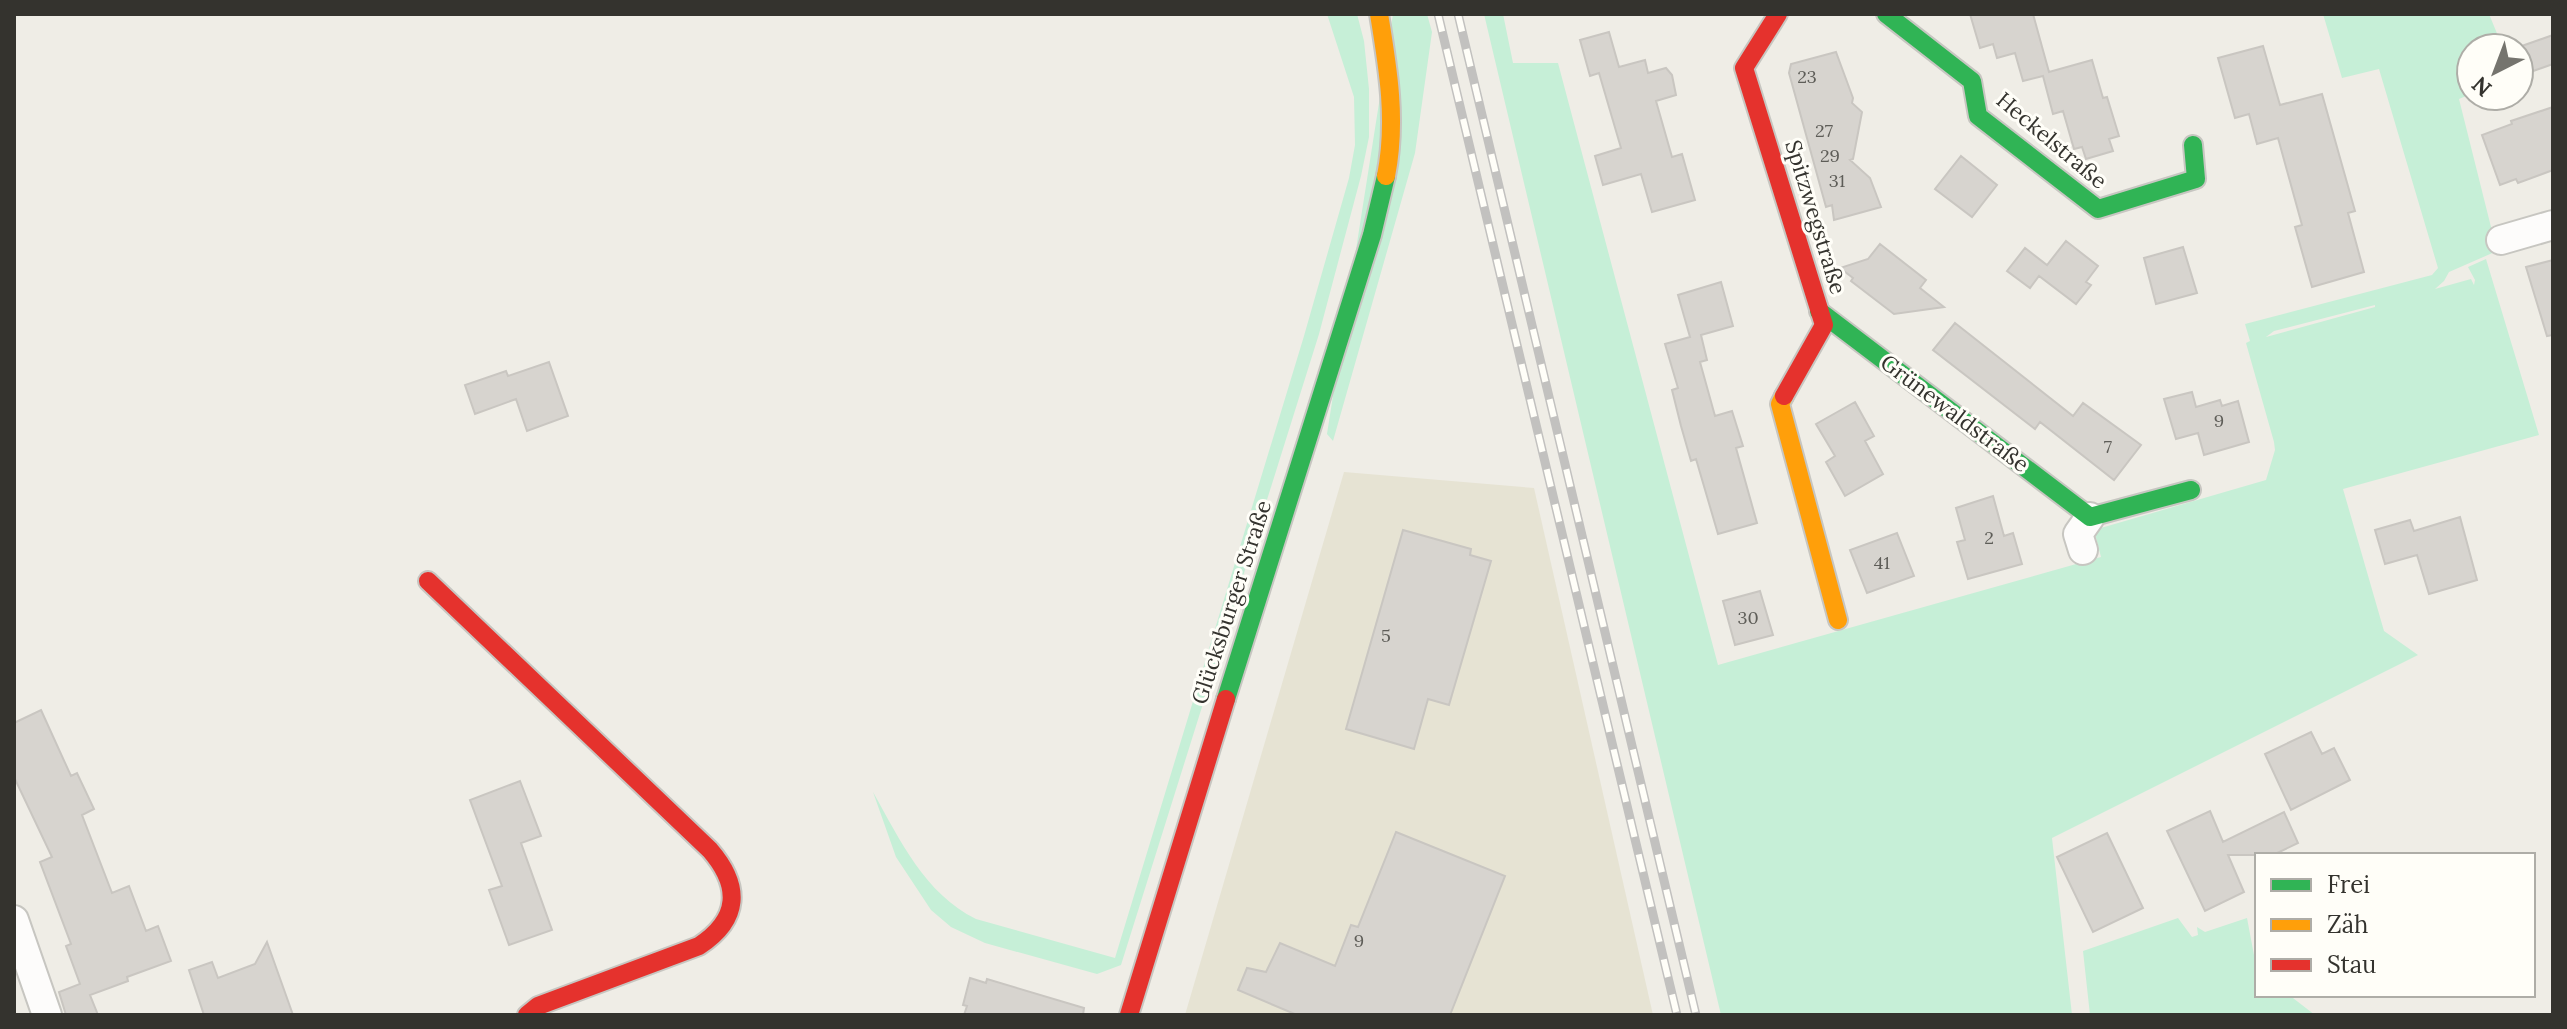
<svg xmlns="http://www.w3.org/2000/svg" width="2567" height="1029" font-family="Lora,serif">
<style>
.built{fill:#e6e3d3}
.green{fill:#c6efd7;fill-rule:evenodd}
.building{fill:#d7d4cf;stroke:#c9c6c1;stroke-width:2}
.lines{fill:none;stroke-linecap:round;stroke-linejoin:round}
.street-casing{stroke:#c7c6c1;stroke-width:32}
.fast-casing{stroke:#c7c6c1;stroke-width:22}
.slow-casing{stroke:#c7c6c1;stroke-width:22}
.jam-casing{stroke:#c7c6c1;stroke-width:22}
.street{stroke:#fdfcfb;stroke-width:28}
.fast{stroke:#30b455;stroke-width:18}
.slow{stroke:#ff9f0a;stroke-width:18}
.jam{stroke:#e5322d;stroke-width:18}
.rail-casing{stroke:#c2c1bf;stroke-width:9}
.rail{stroke:#fffef8;stroke-width:6;stroke-dasharray:18;stroke-linecap:butt}
.labels{text-anchor:middle;stroke-width:6;stroke-linejoin:round;paint-order:stroke}
.number-label{font-size:18px;fill:#5e5d58}
.street-label{font-size:22px;fill:#34332e;stroke:#fffef8}
</style>
<rect width="100%" height="100%" fill="#efede6"/>
<path class="built" d="M1344,472L1534,488L1653,1015H1185Z"/>
<path class="green" d="M1327,14H1357L1364,41L1369,89V137L1361,176L1319,334L1121,965L1097,974L985,943L951,927L931,910L896,857L873,792C900,840 925,894 976,919L1115,958L1304,336L1349,178L1355,145L1354,97Z
M1393,14H1427L1432,32L1415,153L1333,441L1327,434Z
M1484,14H1503L1513,63H1558L1718,665L2101,557L2094,530L2266,480L2275,450L2274,442L2246,343L2250,341L2245,324L2432,275L2438,268L2379,69L2342,78L2323,14H2489L2503,48H2471V94L2459,99L2497,251L2449,272L2444,281L2435,289L2471,279L2474,285L2475,280L2468,267L2486,259L2539,435L2343,489L2384,631L2418,655L2052,838L2072,1015H1721ZM2375,305V307L2266,337L2274,331Z
M2178,918L2192,937L2198,935L2197,927L2205,932L2247,918L2257,971V995H2289L2315,1015H2090L2083,951Z"/>
<path class="building" d="M1970,14H2033L2049,72L2092,60L2103,98L2107,97L2119,136L2109,139L2113,151L2086,159L2082,147L2074,149L2063,111L2053,114L2043,76L2023,81L2015,53L1997,58L1993,44L1980,48Z
M1609,32L1619,67L1645,60L1648,73L1666,68L1672,75L1676,95L1656,101L1672,157L1682,154L1695,200L1652,212L1641,174L1603,185L1595,156L1621,148L1599,73L1590,76L1580,40Z
M2553,35V64L2522,75L2519,67V48H2516Z
M2263,46L2280,105L2322,94L2355,211L2348,213L2364,272L2312,287L2295,227L2302,225L2278,138L2257,144L2249,114L2235,118L2218,58Z
M1836,52L1853,98L1852,103L1862,112L1853,159L1850,160L1870,178L1881,207L1834,220L1832,205L1826,207L1789,73L1791,64Z
M2553,107V170L2518,183L2516,179L2500,185L2482,135L2512,124L2511,121Z
M1961,156L1997,185L1972,217L1935,189Z
M2066,241L2098,266L2086,282L2091,285L2076,304L2039,276L2030,288L2007,271L2025,248L2047,265Z
M1880,244L1926,280L1920,288L1944,307L1894,314L1851,281L1853,278L1840,268L1868,259Z
M2183,247L2197,293L2156,304L2144,258Z
M2553,260V335L2547,336L2526,267Z
M1721,282L1733,326L1701,335L1707,360L1700,362L1715,416L1732,411L1743,446L1736,448L1757,523L1718,534L1696,459L1691,461L1681,426L1672,390L1678,388L1665,344L1690,337L1678,295Z
M1955,323L2073,416L2083,403L2141,445L2114,480L2040,422L2035,429L1933,350Z
M549,362L568,416L527,431L516,399L475,414L465,385L506,371L508,376Z
M2192,392L2196,407L2220,400L2222,406L2238,401L2249,442L2204,455L2198,433L2176,439L2164,399Z
M1855,402L1874,436L1865,441L1883,474L1845,496L1826,462L1835,456L1816,424Z
M1993,496L2004,536L2013,533L2022,564L1968,579L1957,542L1965,540L1956,508Z
M2460,517L2477,580L2429,594L2417,555L2385,564L2375,530L2410,520L2414,531Z
M1403,530L1471,549L1470,555L1491,561L1449,705L1428,699L1414,749L1346,729Z
M1897,533L1914,576L1867,593L1850,550Z
M1760,591L1773,635L1735,645L1723,601Z
M41,710L71,776L77,773L94,809L82,815L112,893L129,886L146,931L158,926L171,961L127,977L128,981L90,995L98,1015H66L59,992L80,984L66,946L71,944L40,862L52,857L14,777V723Z
M2311,732L2322,754L2334,748L2350,780L2291,810L2265,754Z
M520,781L541,836L521,843L552,930L509,945L489,890L502,886L470,800Z
M2210,811L2223,842L2284,812L2298,843L2273,855H2228L2244,892L2205,911L2167,831Z
M1396,832L1505,876L1450,1015H1297L1238,990L1247,968L1266,972L1280,943L1335,966L1351,925L1358,927Z
M2107,833L2143,908L2093,932L2057,857Z
M267,942L293,1015H204L189,970L212,962L218,978L255,964Z
M970,978L986,983L987,979L1084,1008L1083,1015H964L967,1006L963,1005Z"/>
<g class="lines">
<g class="street-casing">
<path id="street" d="M2501,240L2553,225
M2083,550L2078,534L2090,517
M14,920L47,1015"/>
</g>
<g class="fast-casing">
<path id="fast" d="M1886,14L1972,81L1978,116L2098,209L2196,179L2193,145
M1819,311L2090,517L2191,490
M1226,699L1372,235L1386,176"/>
</g>
<g class="slow-casing">
<path id="slow" d="M1379,14C1388,68 1397,121 1386,176
M1784,396L1780,404L1838,620"/>
</g>
<g class="jam-casing">
<path id="jam" d="M1778,14L1744,68L1824,325L1784,396
M428,581L710,850C741,886 740,919 699,946L538,1006L527,1015
M1129,1015L1226,699"/>
</g>
<use href="#street" class="street"/>
<use href="#fast" class="fast"/>
<use href="#slow" class="slow"/>
<use href="#jam" class="jam"/>
<g class="rail-casing">
<path id="rail" d="M1438,14L1677,1015
M1458,14L1696,1015"/>
</g>
<use href="#rail" class="rail"/>
</g>
<g class="labels">
<g class="number-label">
<text x="1807" y="83">23</text>
<text x="1824" y="137">27</text>
<text x="1830" y="162">29</text>
<text x="1837" y="187">31</text>
<text x="2219" y="427">9</text>
<text x="2108" y="453">7</text>
<text x="1989" y="544">2</text>
<text x="1882" y="569">41</text>
<text x="1748" y="624">30</text>
<text x="1386" y="642">5</text>
<text x="1359" y="947">9</text>
</g>
<g class="street-label">
<text transform="translate(2052 140) rotate(40)" y="8">Heckelstraße</text>
<text transform="translate(1816 217) rotate(73)" y="8">Spitzwegstraße</text>
<text transform="translate(1955 413) rotate(37)" y="8">Grünewaldstraße</text>
<text transform="translate(1231 602) rotate(-72)" y="8">Glücksburger Straße</text>
</g>
</g>
<rect width="2567" height="1029" fill="none" stroke="#34332e" stroke-width="32"/>
<rect x="2255" y="853" width="280" height="144" fill="#fffef8" stroke="#aeada7" stroke-width="2"/>
<rect x="2271" y="879" width="40" height="12" fill="#30b455" stroke="#aeada7" stroke-width="2"/>
<text x="2327" y="893" font-size="24" fill="#34332e">Frei</text>
<rect x="2271" y="919" width="40" height="12" fill="#ff9f0a" stroke="#aeada7" stroke-width="2"/>
<text x="2327" y="933" font-size="24" fill="#34332e">Zäh</text>
<rect x="2271" y="959" width="40" height="12" fill="#e5322d" stroke="#aeada7" stroke-width="2"/>
<text x="2327" y="973" font-size="24" fill="#34332e">Stau</text>
<g transform="translate(2495 72) rotate(222)"><circle r="38" fill="#fffef8" stroke="#aeada7" stroke-width="2"/>
<path d="M0-6L14 30L0 20L-14 30Z" fill="#75746e"/>
<text y="-12" font-size="22" font-weight="bold" text-anchor="middle" fill="#34332e">N</text>
</g>
</svg>
